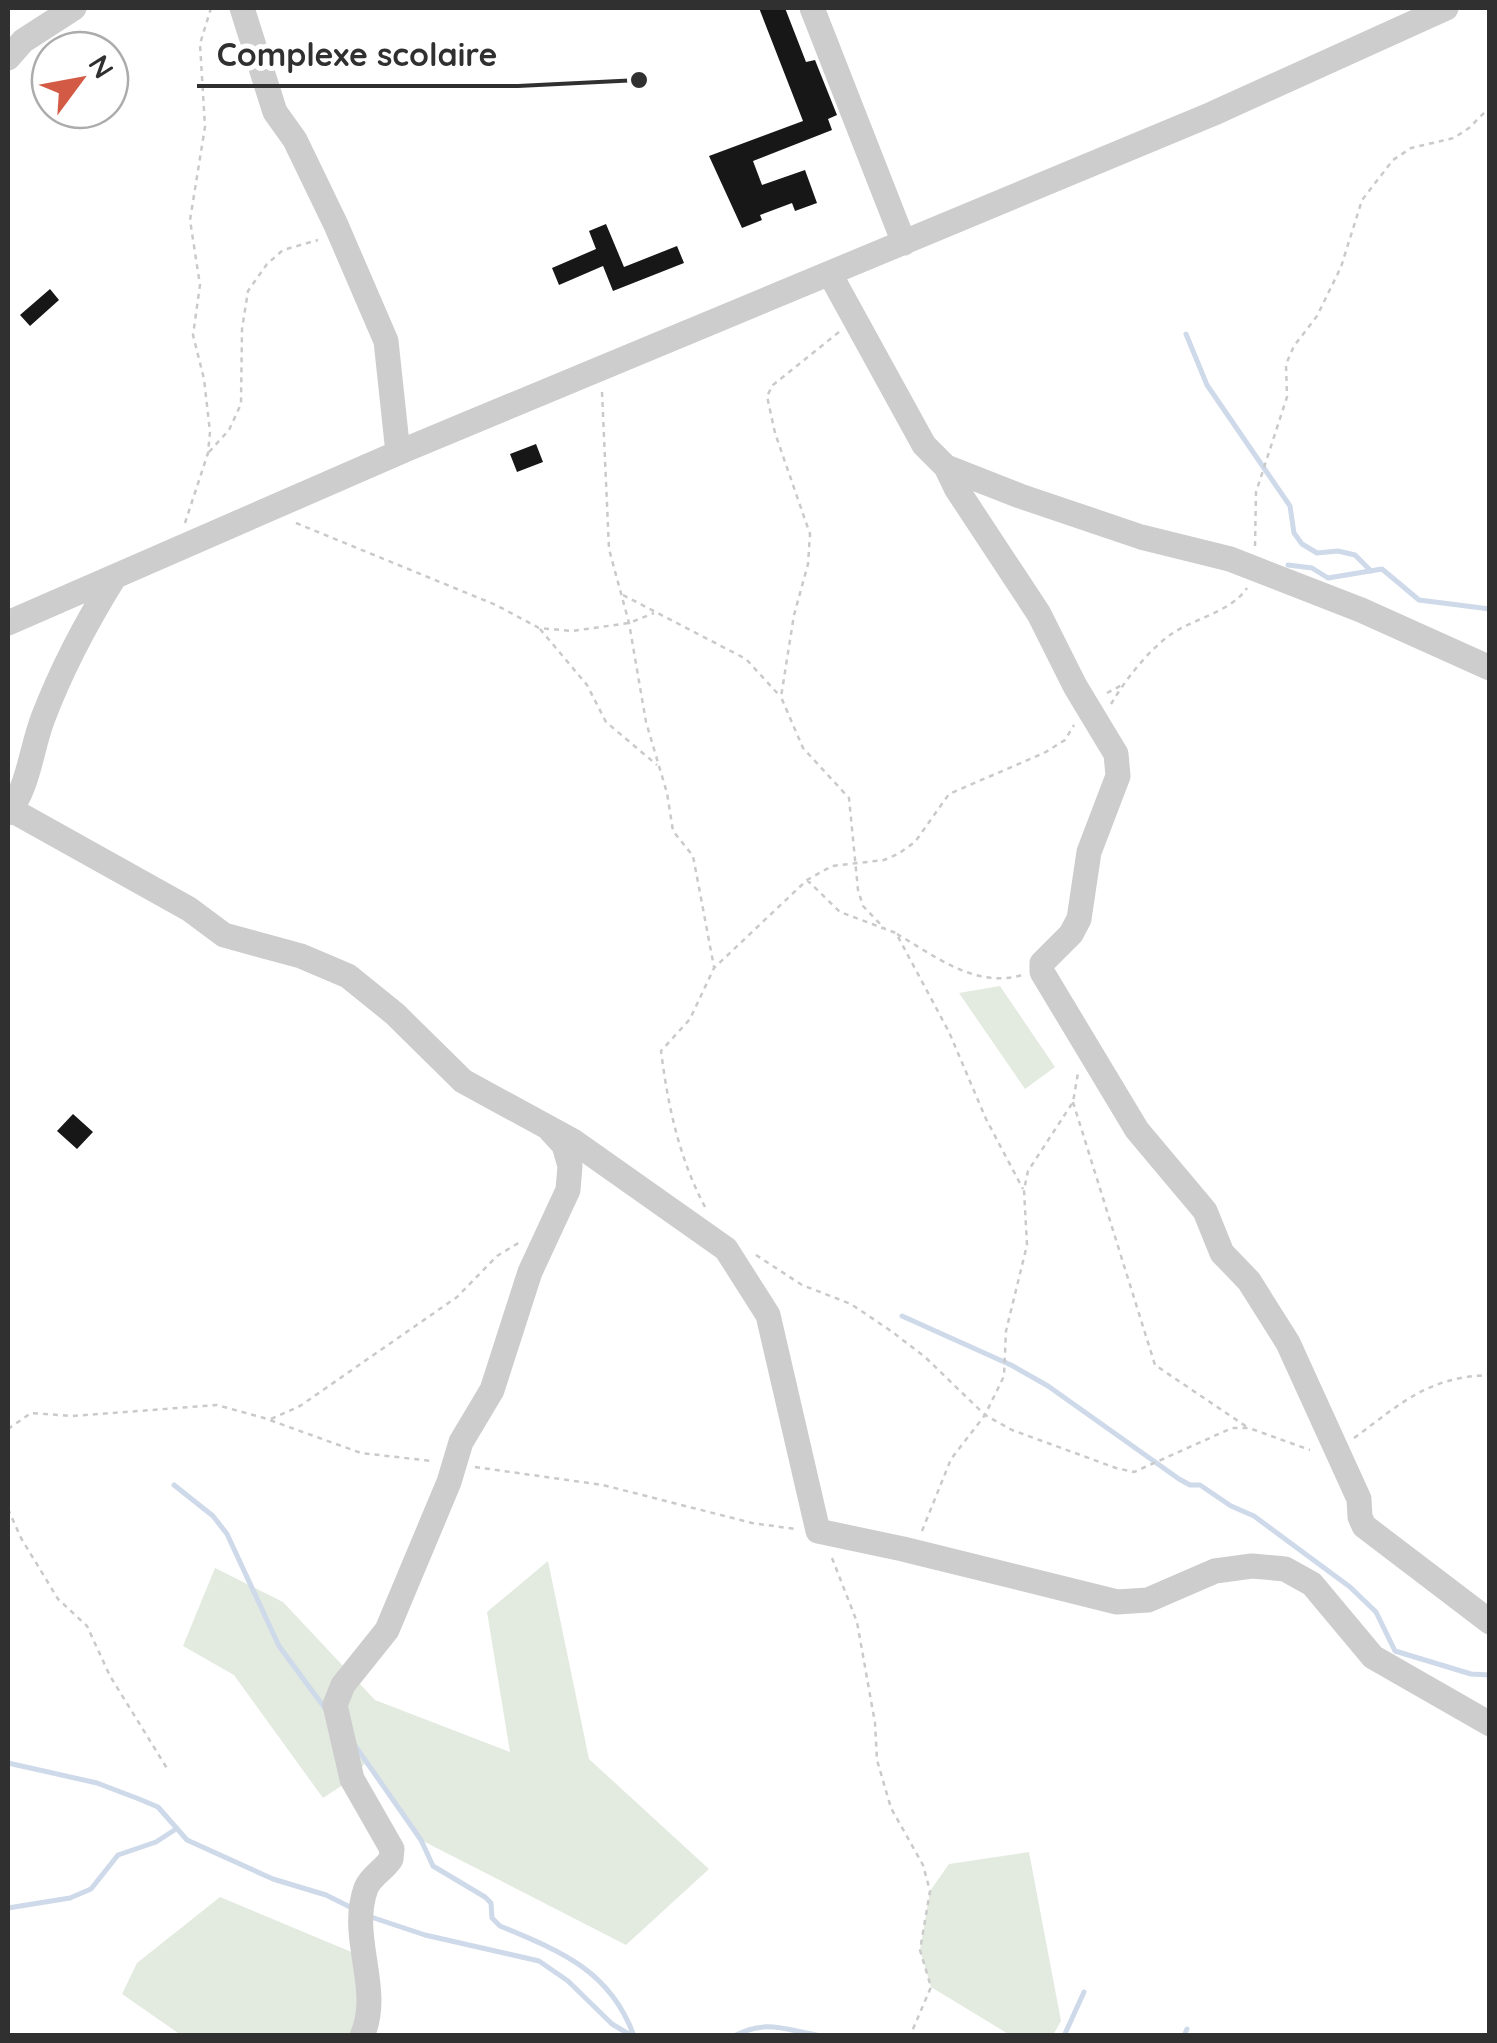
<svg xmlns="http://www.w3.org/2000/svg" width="1497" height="2043" font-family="Quicksand,sans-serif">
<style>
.green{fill:#e3ebe0}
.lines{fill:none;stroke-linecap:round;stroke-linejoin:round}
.stream{stroke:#ced9e9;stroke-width:5}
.building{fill:#171717}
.path{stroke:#cacaca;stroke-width:2.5;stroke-dasharray:5 5;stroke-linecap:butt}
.minor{stroke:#cdcdcd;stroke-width:25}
.leader{fill:none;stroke:#303030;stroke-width:4}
.callout-dot{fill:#303030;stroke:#fff;stroke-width:4}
.callout-label{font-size:32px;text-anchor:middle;font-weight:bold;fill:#303030;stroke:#fff;stroke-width:10;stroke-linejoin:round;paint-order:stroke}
</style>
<rect width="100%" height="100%" fill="#fff"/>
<path class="green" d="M1000,986L1055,1067L1025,1089L959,993Z
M548,1561L589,1759L709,1869L626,1945L421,1840L367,1761L352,1779L323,1798L234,1675L183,1646L215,1568L283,1602L375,1700L510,1752L487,1612Z
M1029,1852L1061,2021L1053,2035H1010L931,1987L920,1950L930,1891L949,1864Z
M220,1897L361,1956L367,2026L376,2035H181L122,1994L137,1963Z"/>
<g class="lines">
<path class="stream" d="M1186,334L1207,385L1290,506L1294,533L1302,544L1317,553L1338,551L1355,555L1371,571
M1288,565L1312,568L1328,578L1382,569L1419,600L1490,609
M902,1316L1011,1365L1048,1386L1179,1479L1190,1485H1200L1231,1506L1254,1516L1350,1587L1376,1612L1395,1651L1471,1674L1490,1675
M174,1485L213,1516L227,1534L279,1646L327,1711
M356,1747L421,1840L433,1866L485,1897L491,1903L492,1918L500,1926C560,1951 610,1970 634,2036
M8,1763L97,1783L139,1799L158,1807L187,1840L273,1879L326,1895L354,1909
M8,1908L70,1898L91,1889L118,1855L156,1842L176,1829
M368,1916L425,1935L539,1961L568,1981L612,2024L632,2036
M734,2036C768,2018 787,2031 822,2036
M1064,2036L1084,1992
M1184,2036L1187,2029"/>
</g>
<path class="building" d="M759,8H785L806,62L815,60L837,115L828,119L832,130L753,161L762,185L805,170L817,203L795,211L792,203L760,215L762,220L742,228L709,156L803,121Z
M606,224L624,267L677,246L684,263L613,291L603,266L559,285L552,268L596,249L589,231Z
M50,289L59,300L30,326L20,315Z
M536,444L543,462L517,472L510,454Z
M73,1114L93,1132L77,1149L57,1131Z"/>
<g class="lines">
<path class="path" d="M839,332L773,385L767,396L775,433L810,534L808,564L794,615L781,697L803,748L849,798L858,890L863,906L885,929
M602,392L609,549L629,623L646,722L667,793L673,831L693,856L714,967
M209,452L229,430L241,404L242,329L248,291L267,264L283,250L318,240
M185,523L208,453L210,432L204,379L193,335L200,285L190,220L205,127L200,44L211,8
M296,523L496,605L539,628L572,631L629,623L654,613
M1255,546L1256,492L1287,397L1286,364L1294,346L1317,316L1341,267L1362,200L1393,160L1411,148L1454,138L1469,128L1490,107
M623,595L746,659L779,695
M540,629L587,685L606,722L657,765
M1107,693L1122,685
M1111,704C1126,679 1149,649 1173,633C1196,618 1232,611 1247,588
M807,880L840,912L896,933L949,1032L986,1119L1023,1189
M897,934C935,956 976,989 1022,975
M1073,1102L1155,1365L1247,1427
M705,1207C679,1158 668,1106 661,1051L690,1019L714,968L807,880L832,866L884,860L898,854L915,842L949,794L1044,753L1065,740L1074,725
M756,1255L802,1285L851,1304L891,1331L925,1357L985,1415L1012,1430L1116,1468L1134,1472L1232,1428H1249L1310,1450
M271,1419L300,1406L457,1297L497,1256L520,1242
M8,1429L31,1413L72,1416L217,1405L264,1418L361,1453L432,1461
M1354,1438C1402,1403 1427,1377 1490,1375
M475,1467L603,1485L752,1523L795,1529
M8,1509L21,1538L58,1599L87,1626L110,1676L168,1770
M922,1531L951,1459L985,1415L1004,1376L1006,1331L1027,1245L1024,1190L1028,1171L1073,1102L1078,1073
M832,1558L857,1622L875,1723L877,1760L891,1808L923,1865L930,1891L920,1950L931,1987L910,2036"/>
<path class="minor" d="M242,8L275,112L295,140L336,225L386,341L398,453
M812,8L904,243
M8,58L23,41L74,8
M830,274L924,445L946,467L1020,496L1141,537L1230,559L1361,610L1490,668
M946,467L956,488L1039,614L1075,686L1116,754L1118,776L1089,852L1079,919L1071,934L1042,963V972L1137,1130L1205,1211L1222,1253L1249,1281L1288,1343L1359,1499L1360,1517L1364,1526L1490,1622
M8,623L407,449L1212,114L1446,8
M8,808L189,909L224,935L301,956L348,976L395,1014L463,1081L573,1141L726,1249L768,1315L818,1531L903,1549L1117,1602L1148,1600L1215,1571L1252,1566L1285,1569L1312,1584L1373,1657L1490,1724
M8,813C29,787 31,749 43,718C62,668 86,623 114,578
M362,2036C383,1989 348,1938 366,1888C371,1876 384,1870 391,1859L392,1849L352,1779L335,1705L343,1685L387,1630L449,1482L461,1442L492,1390L530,1272L568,1190L570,1166L564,1145L551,1131"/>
</g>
<path class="leader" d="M639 80L518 86H197"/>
<circle class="callout-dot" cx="639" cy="80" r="10"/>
<g class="callout-label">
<text x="357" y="66">Complexe scolaire</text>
</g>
<rect width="1497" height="2043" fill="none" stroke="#303030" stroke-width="20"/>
<g transform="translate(80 80) rotate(58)"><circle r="48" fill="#ffffff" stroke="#acacac" stroke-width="2.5"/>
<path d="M0-8L18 38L0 25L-18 38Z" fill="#d35b46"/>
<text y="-15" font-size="28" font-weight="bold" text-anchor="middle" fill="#303030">N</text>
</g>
</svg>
